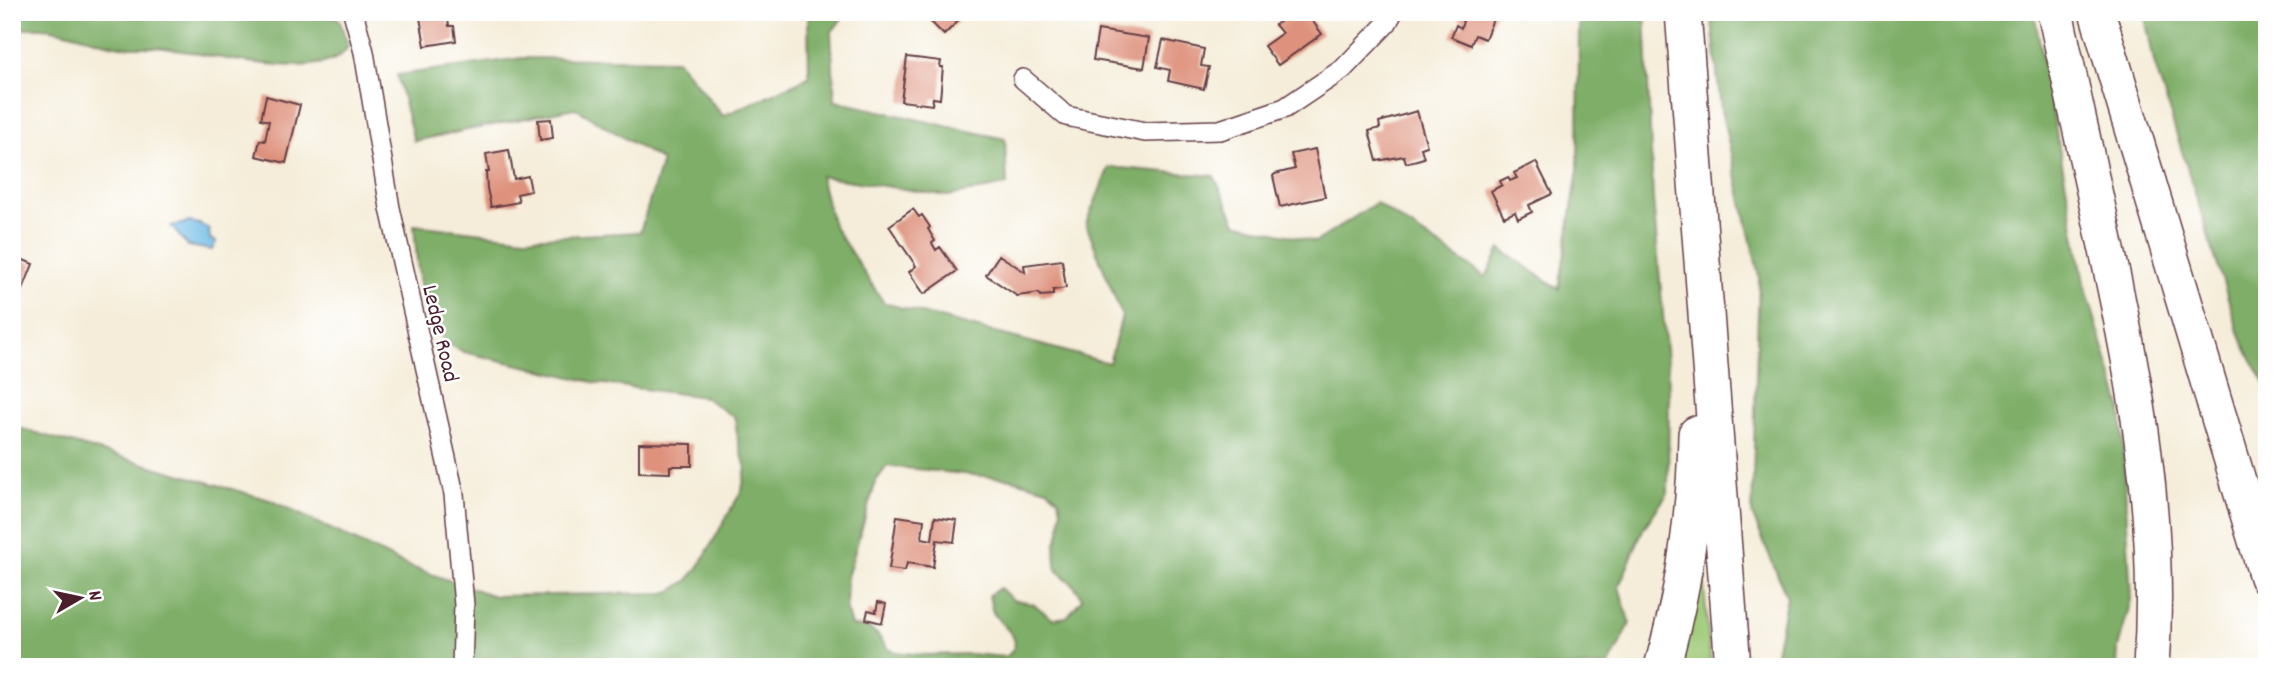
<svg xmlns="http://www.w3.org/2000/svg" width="2279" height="679" font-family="Dekko,sans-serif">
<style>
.green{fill:#9eca77;stroke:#747451;stroke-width:2}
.forest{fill:#7eae68;stroke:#64664a;stroke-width:2;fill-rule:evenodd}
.water{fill:#6ab9e4;stroke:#5a6c88;stroke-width:2}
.building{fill:#de917b}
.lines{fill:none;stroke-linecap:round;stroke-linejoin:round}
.street-casing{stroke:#643e45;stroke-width:22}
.highway-casing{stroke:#643e45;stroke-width:38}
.street{stroke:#fff;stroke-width:19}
.highway{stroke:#fff;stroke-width:35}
.labels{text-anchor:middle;stroke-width:5;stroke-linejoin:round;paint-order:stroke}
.street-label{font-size:23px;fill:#4a1f2b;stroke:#fff}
</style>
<rect width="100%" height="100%" fill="#fff"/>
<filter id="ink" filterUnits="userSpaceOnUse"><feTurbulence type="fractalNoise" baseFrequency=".0143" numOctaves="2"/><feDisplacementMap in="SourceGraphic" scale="14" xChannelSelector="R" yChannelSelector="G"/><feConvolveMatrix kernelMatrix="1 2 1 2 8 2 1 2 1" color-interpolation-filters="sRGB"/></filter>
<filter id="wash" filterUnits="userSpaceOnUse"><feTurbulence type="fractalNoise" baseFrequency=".00686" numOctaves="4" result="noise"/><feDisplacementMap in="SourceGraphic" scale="28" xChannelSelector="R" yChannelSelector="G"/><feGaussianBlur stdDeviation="1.57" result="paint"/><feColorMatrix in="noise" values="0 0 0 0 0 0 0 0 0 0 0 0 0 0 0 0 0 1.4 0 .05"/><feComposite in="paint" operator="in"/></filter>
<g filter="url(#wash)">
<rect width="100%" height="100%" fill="#f5edd9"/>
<path class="green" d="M1693,575L1703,576L1711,667H1669Z"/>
<path class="forest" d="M12,12H319L339,19L348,46C330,87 200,52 164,48C150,46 135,48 121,46C90,42 41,17 12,33Z
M808,12H847L831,33L835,101L1005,139L1007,185L948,196L820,176L833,225L884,303L1109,363L1122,316L1086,224L1109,167L1214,176L1236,223L1316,242L1376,203L1486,277L1500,249L1559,289L1578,171L1579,12H1645L1653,199L1669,384L1668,493L1643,529L1619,587L1630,624L1608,667H12V426L270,500L408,566L494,596L664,593L671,591L688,580L698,568L742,490L746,468L738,441L735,418L704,397L597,383L464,352C417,335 418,266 414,225L525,238L640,232L662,161L575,108L414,141L397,75L522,58L677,60L723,116L809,77ZM887,466L1012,479L1047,489L1059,499L1061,510L1060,532L1055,546L1056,569C1066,580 1076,583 1082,599L1067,617L1053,619L1033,604L1013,600L1000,588L989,595C990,600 991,607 993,612C1001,628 1029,639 1006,657L970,654L922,655L895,652L888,649L877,634L868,628L851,626L846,608L847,577L876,481Z
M1711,12H2034L2084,282L2121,407L2131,600L2118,648L2117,667H1773L1787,597L1752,514L1759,276L1721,110Z
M2144,12H2267V387L2247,351L2237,327L2154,62Z"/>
<path class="water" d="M189,222L199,224L209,229L210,239L216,242L212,250L188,246L171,226Z"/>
<g id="blocks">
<path class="building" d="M419,12H447L449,26H454L456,41L425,46Z
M921,12H955L953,15L958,21L944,35Z
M1292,12H1306L1322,34L1278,65L1264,46L1282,33L1275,25Z
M1462,12H1496L1485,39L1475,35L1471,45L1451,37L1456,25L1461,28L1463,21L1459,19Z
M1098,30L1149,38L1144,68L1093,60Z
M1163,40L1204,49L1201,66L1209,67L1204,89L1168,81L1170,70L1157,67Z
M907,57L941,61L940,67H943L940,99L933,98L932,105L901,101Z
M266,96L300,105L286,163L256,156L260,140L265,141L269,121L261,119Z
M1417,111L1427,146L1421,148L1424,158L1406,163L1404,156L1377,161L1369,131L1380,128L1379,122Z
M551,119L553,138L540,140L538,120Z
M1315,149L1325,197L1280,207L1273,176L1275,174L1295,169L1291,154Z
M509,150L514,179L528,176L531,191L517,194L519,202L491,207L487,188L486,172H489L486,154Z
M1536,162L1552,194L1529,205L1532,212L1518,219L1515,212L1504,217L1491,191L1502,185L1500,181L1508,177L1510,181L1517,178L1514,173Z
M913,209L919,217L922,215L930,227L928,229L935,241L932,243L936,250L940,247L957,271L924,294L909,272L916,266L889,226Z
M12,255L33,264L23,289L12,284Z
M999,255L1025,272L1024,265L1062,260L1066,288L1053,290V295L1040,296L1039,293L1017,296L986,275Z
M639,443L692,444V466H670V473L639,472Z
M897,516L924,520L922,538L932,540L935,517L957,520L954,542L937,540L933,567L907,563L905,571L889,569Z
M878,602L886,604L882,623L866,619L868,610L876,612Z"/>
</g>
</g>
<g filter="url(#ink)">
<use href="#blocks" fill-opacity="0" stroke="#643e45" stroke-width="2"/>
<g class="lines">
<g class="street-casing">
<path id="street" d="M353,12L364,52L390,208L454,494L464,605L462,667
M1023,79L1066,116L1145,132L1220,130L1285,108L1343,69L1387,23L1393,12"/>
</g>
<g class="highway-casing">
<path id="highway" d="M1683,12L1733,667
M2055,12C2072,88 2088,165 2105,241C2136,382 2162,521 2151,667
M2097,12L2267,577
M1662,667C1684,591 1695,512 1696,434"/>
</g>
<use href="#street" class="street"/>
<use href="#highway" class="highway"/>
</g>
</g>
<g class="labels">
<g class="street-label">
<text transform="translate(442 333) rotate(77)" y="8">Ledge Road</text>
</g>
</g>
<rect width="2279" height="679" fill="none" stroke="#fff" stroke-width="42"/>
<g transform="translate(80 598) rotate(81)" stroke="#ffffff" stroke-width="5" paint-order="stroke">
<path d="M0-5L12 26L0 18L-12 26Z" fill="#4a1f2b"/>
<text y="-10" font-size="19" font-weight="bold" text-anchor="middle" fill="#4a1f2b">N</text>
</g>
</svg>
